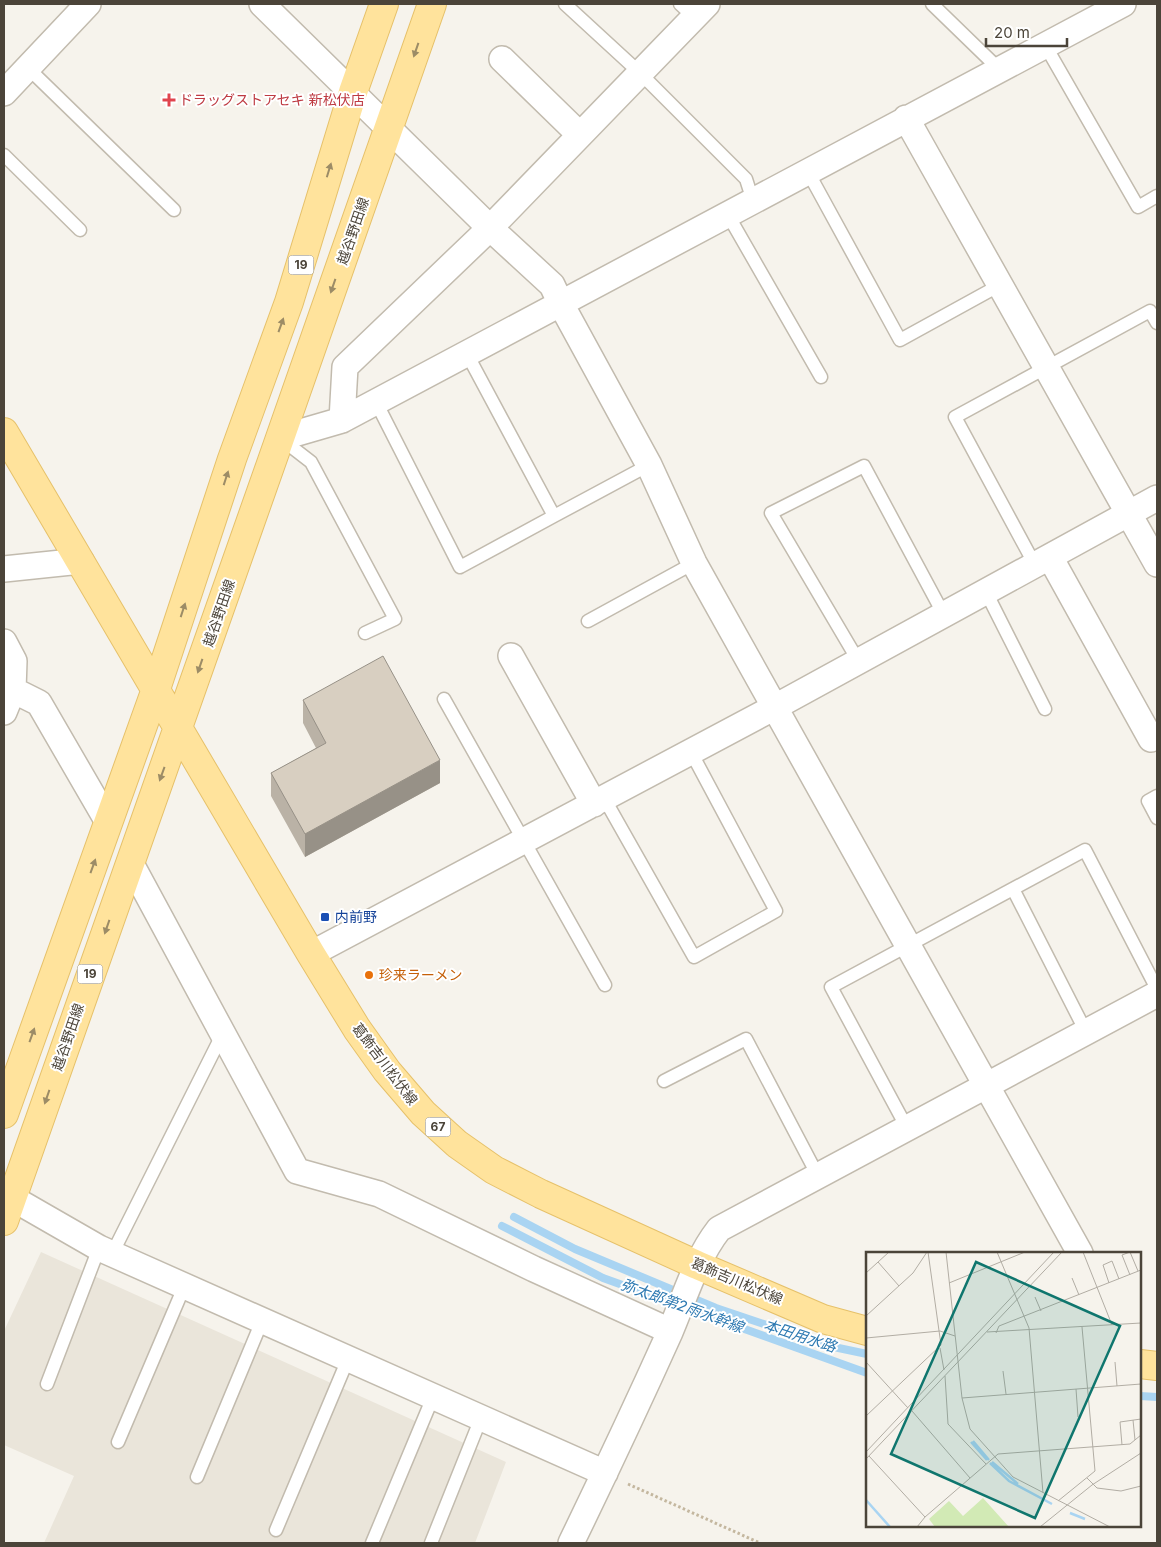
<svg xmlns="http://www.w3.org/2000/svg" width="1161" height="1547" font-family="Inter,'Noto Sans JP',sans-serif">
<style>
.residential{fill:#eae5da}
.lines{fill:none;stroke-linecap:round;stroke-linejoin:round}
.stream{stroke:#a9d4f2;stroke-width:8}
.service-casing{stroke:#c2bbae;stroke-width:15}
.minor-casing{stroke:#c2bbae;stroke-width:28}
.primary-casing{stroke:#e6c16a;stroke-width:30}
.path{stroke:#c4b79f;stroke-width:3;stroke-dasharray:2.5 2.5;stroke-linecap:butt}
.service{stroke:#fff;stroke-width:12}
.minor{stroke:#fff;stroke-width:25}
.primary{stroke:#ffe39c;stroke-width:28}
.wall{fill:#bab2a6}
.shaded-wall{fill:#979187}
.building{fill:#d8cfc1;stroke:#979187}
.oneway{fill:#9c8c66}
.health-dot{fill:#e0444e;stroke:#fff;stroke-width:2}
.transit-dot{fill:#1a4fb4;stroke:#fff;stroke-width:2}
.food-dot{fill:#e8710a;stroke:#fff;stroke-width:2}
.labels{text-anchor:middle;stroke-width:4;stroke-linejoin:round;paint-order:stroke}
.shield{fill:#fff;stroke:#817c74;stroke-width:1}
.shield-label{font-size:12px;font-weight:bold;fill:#4b4439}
.health-label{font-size:14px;fill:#be3a42;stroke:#fff;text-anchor:start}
.street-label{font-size:14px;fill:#4b4439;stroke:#fff}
.transit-label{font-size:14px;fill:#164399;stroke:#fff;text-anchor:start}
.food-label{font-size:14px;fill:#c56008;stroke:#fff;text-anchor:start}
.water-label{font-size:15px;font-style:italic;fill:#2e7ab2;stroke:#fff}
.inset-river{fill:none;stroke:#a9d4f2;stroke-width:2.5}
.inset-road{fill:none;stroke:#b2ada4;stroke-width:1}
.view{fill:#0f766e;fill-opacity:0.15;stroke:#0f766e;stroke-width:2.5}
.inset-edge{fill:none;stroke:#4b4439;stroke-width:2.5}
</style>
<rect width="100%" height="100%" fill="#f6f3ec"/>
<path class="residential" d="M41,1252L506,1462L475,1543H44L74,1476L4,1445V1331Z"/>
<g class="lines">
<path class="stream" d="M514,1217L575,1249L716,1308L829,1346L867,1354
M502,1226L603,1278L867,1373
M1140,1396L1157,1397"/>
<g class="service-casing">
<path id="service" d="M565,4L640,73L746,179L753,201
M680,4L694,17
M932,4L999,69
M1045,45L1138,207L1157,196
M28,68L174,210
M4,155L80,230
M808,172L900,340L1000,285
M728,215L821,377
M467,354L554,516L649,465
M376,402L460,567L554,516
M280,438L311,462L395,619L365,633
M1035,565L955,417L1150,311L1157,323
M986,592L1045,709
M588,621L694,563
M859,662L771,513L864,466L944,615
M444,699L605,985
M1157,796L1148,801L1157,818
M604,798L694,957L776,911L691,752
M1013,889L1086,1032
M664,1081L746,1039L818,1176
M907,1128L831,987L1085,850L1157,989
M112,1254L223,1033
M47,1384L99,1248
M118,1442L184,1287
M197,1477L262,1321
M276,1530L348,1359
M372,1543L433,1397
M431,1543L481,1418"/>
</g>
<g class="minor-casing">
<path id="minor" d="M262,4L490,228L552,285L561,304L649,465L694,563L1080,1253
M502,59L580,135
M4,93L88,4
M906,118L1157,564
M342,420L345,367L490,228L707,4
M280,438L342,420L1123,4
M1050,557L1151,739
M4,569L81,561
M4,642L14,661L13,690L4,712
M511,656L594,804
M13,690L39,703L108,822
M130,862L297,1171L379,1194L534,1269L670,1331
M311,954L775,707L1157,498
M12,1198L99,1248L605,1473
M571,1543C605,1473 638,1403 670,1332C685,1297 695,1260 719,1229L1157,994"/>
</g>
<g class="primary-casing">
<path id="primary" d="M4,432L311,954L357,1029L387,1071L423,1113L457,1144L494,1170L541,1194L697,1265L823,1319L867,1331
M4,1114L156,689L232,459L289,302L353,92L384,4
M4,1221L280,438L432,4
M1140,1364L1157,1366"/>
</g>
<path class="path" d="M628,1484L760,1543"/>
<use href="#service" class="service"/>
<use href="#minor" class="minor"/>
<use href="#primary" class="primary"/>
</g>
<path class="wall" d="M303,700L440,783L305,857L271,796V773L316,748L303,723Z"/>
<path class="shaded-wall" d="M440,760V783L305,857V834Z"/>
<path class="building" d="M383,656L440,760L305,834L271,773L326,743L303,700Z"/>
<defs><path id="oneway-solid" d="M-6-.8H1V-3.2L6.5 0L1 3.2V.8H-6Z" transform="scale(1.25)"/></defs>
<g class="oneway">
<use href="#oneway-solid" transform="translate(416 50) rotate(109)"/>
<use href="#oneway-solid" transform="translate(329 170) rotate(-73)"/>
<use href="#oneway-solid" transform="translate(333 286) rotate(109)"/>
<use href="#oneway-solid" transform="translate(281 325) rotate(-70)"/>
<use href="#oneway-solid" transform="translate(226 478) rotate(-72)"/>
<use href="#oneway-solid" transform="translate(183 610) rotate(-72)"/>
<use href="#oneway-solid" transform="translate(200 666) rotate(109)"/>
<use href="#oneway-solid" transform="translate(162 774) rotate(110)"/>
<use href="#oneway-solid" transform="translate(93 866) rotate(-70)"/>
<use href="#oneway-solid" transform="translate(107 927) rotate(109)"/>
<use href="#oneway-solid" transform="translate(32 1035) rotate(-70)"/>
<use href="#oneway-solid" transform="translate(47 1097) rotate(109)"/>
</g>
<path class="health-dot" d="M166.5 92.5h5v5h5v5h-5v5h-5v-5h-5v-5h5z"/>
<rect class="transit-dot" x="320" y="912" width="10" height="10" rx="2.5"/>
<circle class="food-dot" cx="369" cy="975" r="5"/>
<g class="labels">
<g class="shield">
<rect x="288.5" y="255.5" width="25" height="19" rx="4"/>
<rect x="77.5" y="964.5" width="25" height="19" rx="4"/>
<rect x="425.5" y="1117.5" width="25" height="19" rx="4"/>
</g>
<g class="shield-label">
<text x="301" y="269">19</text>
<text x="90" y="978">19</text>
<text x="438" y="1131">67</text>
</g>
<g class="health-label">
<text x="179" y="105">ドラッグストアセキ 新松伏店</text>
</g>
<g class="street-label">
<text transform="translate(353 231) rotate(-71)" y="5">越谷野田線</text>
<text transform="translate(219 613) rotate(-71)" y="5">越谷野田線</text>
<text transform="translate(68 1037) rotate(-71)" y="5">越谷野田線</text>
<text transform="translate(385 1064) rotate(53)" y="5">葛飾吉川松伏線</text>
<text transform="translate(737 1281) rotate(23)" y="5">葛飾吉川松伏線</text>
</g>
<g class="transit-label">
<text x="335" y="922">内前野</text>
</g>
<g class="food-label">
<text x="379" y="980">珍来ラーメン</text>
</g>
<g class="water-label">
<text transform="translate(682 1306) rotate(20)" y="5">弥太郎第2雨水幹線</text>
<text transform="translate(800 1336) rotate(18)" y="5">本田用水路</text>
</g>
</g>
<g transform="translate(866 1252)">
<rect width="275" height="275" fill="#f6f3ec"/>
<path d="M117,246L143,275H69L63,267L83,249L97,264Z" fill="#d2eab5"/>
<path class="inset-river" d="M107,189L123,208M105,190L121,208M126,210L152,232M124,211L143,229L186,252M0,248L24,275M204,261L219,267"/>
<path class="inset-road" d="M80,0L96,146L104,177L147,225L244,275M131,0L163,76L177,241M217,0L246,73M12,10L33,34M0,21L23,0M264,23L256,3L264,0L272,19M206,26L213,43M83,31L159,0M243,31L237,13L246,9L253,27M169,45L175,59M0,64L47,21L61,0M121,80L275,71M130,81L133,74L275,18M0,86L74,79L89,84M74,96L78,118M0,110L42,156M249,110L251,134M137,119L140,142M79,124L82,172L120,212M210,137L212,165M96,146L275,132M46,159L104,226M0,164L75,93L62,0M267,168L269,188M256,193L254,170L275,167M0,200L188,0M3,204L59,265L51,275M0,207L196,0M221,226L231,236L255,239L275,234M192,249L229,219L216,75M59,265L132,202L264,192L275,183M174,275L226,233L275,201"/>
<path class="view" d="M110,10L254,74L169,266L25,202Z"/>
<rect width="275" height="275" class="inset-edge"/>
</g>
<rect width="1161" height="1547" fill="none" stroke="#4b4439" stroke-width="10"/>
<path d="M986 38v8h81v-8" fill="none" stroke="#4b4439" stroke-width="2.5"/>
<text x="994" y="38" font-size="15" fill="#4b4439" stroke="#ffffff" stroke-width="4" paint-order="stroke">20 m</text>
</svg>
